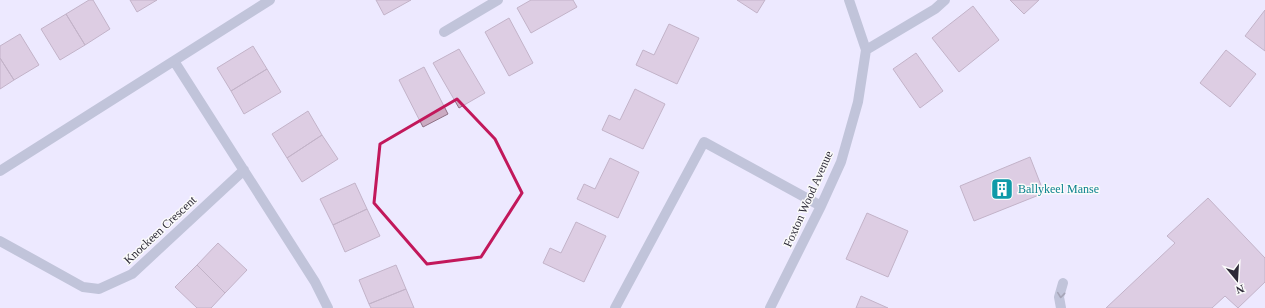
<svg xmlns="http://www.w3.org/2000/svg" width="1265" height="308" font-family="'Times New Roman',serif">
<style>
.building{fill:#cbabc2;stroke:#8f7186}
.lines{fill:none;stroke-linecap:round;stroke-linejoin:round}
.minor{stroke:#8d97ad;stroke-width:10}
.oneway{stroke:#4f5060}
.marked{fill:none;stroke:#c2185b;stroke-width:3;stroke-linejoin:round}
.labels{text-anchor:middle;stroke-width:3;stroke-linejoin:round;paint-order:stroke}
.culture-label{font-size:12px;fill:#0d838f;stroke:#fafafa;text-anchor:start}
.street-label{font-size:12px;fill:#2d2a37;stroke:#fafafa}
</style>
<rect width="100%" height="100%" fill="#ede9ff"/>
<path class="building" d="M89,0H93L110,29L85,45L66,14Z
M130,0H157L137,12Z
M376,0H411L384,15Z
M531,0H573L577,7L531,33L517,8Z
M737,0H765L757,13Z
M1010,0H1039L1024,14Z
M973,6L999,40L959,72L932,38Z
M1265,10V51L1245,36Z
M66,14L85,45L60,60L41,29Z
M509,18L533,63L509,76L485,32Z
M669,24L699,38L677,84L636,65L643,50L654,55Z
M20,34L39,65L14,80L0,58V46Z
M253,46L267,69L231,91L217,68Z
M459,49L485,93L459,108L433,63Z
M1226,50L1256,74L1230,107L1200,83Z
M916,53L943,91L920,108L893,69Z
M0,58L14,80L0,89Z
M424,67L448,114L423,127L399,80Z
M267,69L281,92L244,114L231,91Z
M635,89L665,104L643,149L602,130L609,115L620,120Z
M308,111L322,135L287,158L272,134Z
M322,135L338,159L302,182L287,158Z
M1030,157L1044,193L974,221L960,186Z
M610,158L639,172L618,218L577,199L584,184L595,189Z
M355,183L367,209L333,225L320,199Z
M1208,198L1265,258V282L1238,308L1225,296L1212,308H1106L1175,243L1167,236Z
M367,209L380,236L345,252L333,225Z
M867,213L908,231L888,277L846,259Z
M576,222L606,236L584,282L543,263L550,248L561,253Z
M218,243L247,270L225,293L197,265Z
M197,265L225,293L211,308H197L175,287Z
M396,265L406,289L369,304L359,280Z
M406,289L414,308H371L369,304Z
M861,296L888,308H856Z"/>
<g class="lines">
<path class="minor" d="M444,32L498,0
M866,50L935,9L945,0
M174,61L315,282L328,308
M0,171L270,0
M0,241L83,287L99,289L132,274L244,170
M615,308L704,142L821,206
M770,308L821,206L841,162L858,102L866,50L849,0
M1061,308L1059,297L1063,283"/>
</g>
<defs><path id="oneway-chevron" d="M-2-3.5L2.5 0L-2 3.5" fill="none" stroke-width="1.6" stroke-linecap="round" stroke-linejoin="round"/></defs>
<use class="oneway" href="#oneway-chevron" transform="translate(1061 295) rotate(96)"/>
<path d="M0 0H1265V308H0ZM457,99L495,139L522,193L481,257L427,264L374,203L380,144Z" fill="#ede9ff" fill-opacity=".55" fill-rule="evenodd"/>
<path class="marked" d="M457,99L495,139L522,193L481,257L427,264L374,203L380,144Z"/>
<defs>
<g id="building-square" transform="scale(1.15)"><rect x="-9" y="-9" width="18" height="18" rx="4" fill="#0f9aa8" stroke="#fafafa"/><path d="M-4-6H4V6H1V3H-1V6H-4ZM-2.5-4.3h1.7v1.8h-1.7ZM.8-4.3h1.7v1.8H.8ZM-2.5-1h1.7V.8h-1.7ZM.8-1h1.7V.8H.8Z" fill="#fff"/></g>
</defs>
<g fill-rule="evenodd">
<use href="#building-square" x="1002" y="189"/>
</g>
<g class="labels">
<g class="culture-label">
<text x="1018" y="193">Ballykeel Manse</text>
</g>
<g class="street-label">
<text transform="translate(808 199) rotate(-66)" y="4">Foxton Wood Avenue</text>
<text transform="translate(160 230) rotate(-43)" y="4">Knockeen Crescent</text>
</g>
</g>
<g transform="translate(1237 280) rotate(162)" stroke="#fafafa" stroke-width="3" paint-order="stroke">
<path d="M0-3L7 15L0 10L-7 15Z" fill="#2d2a37"/>
<text y="-6" font-size="11" font-weight="bold" text-anchor="middle" fill="#2d2a37">N</text>
</g>
</svg>
